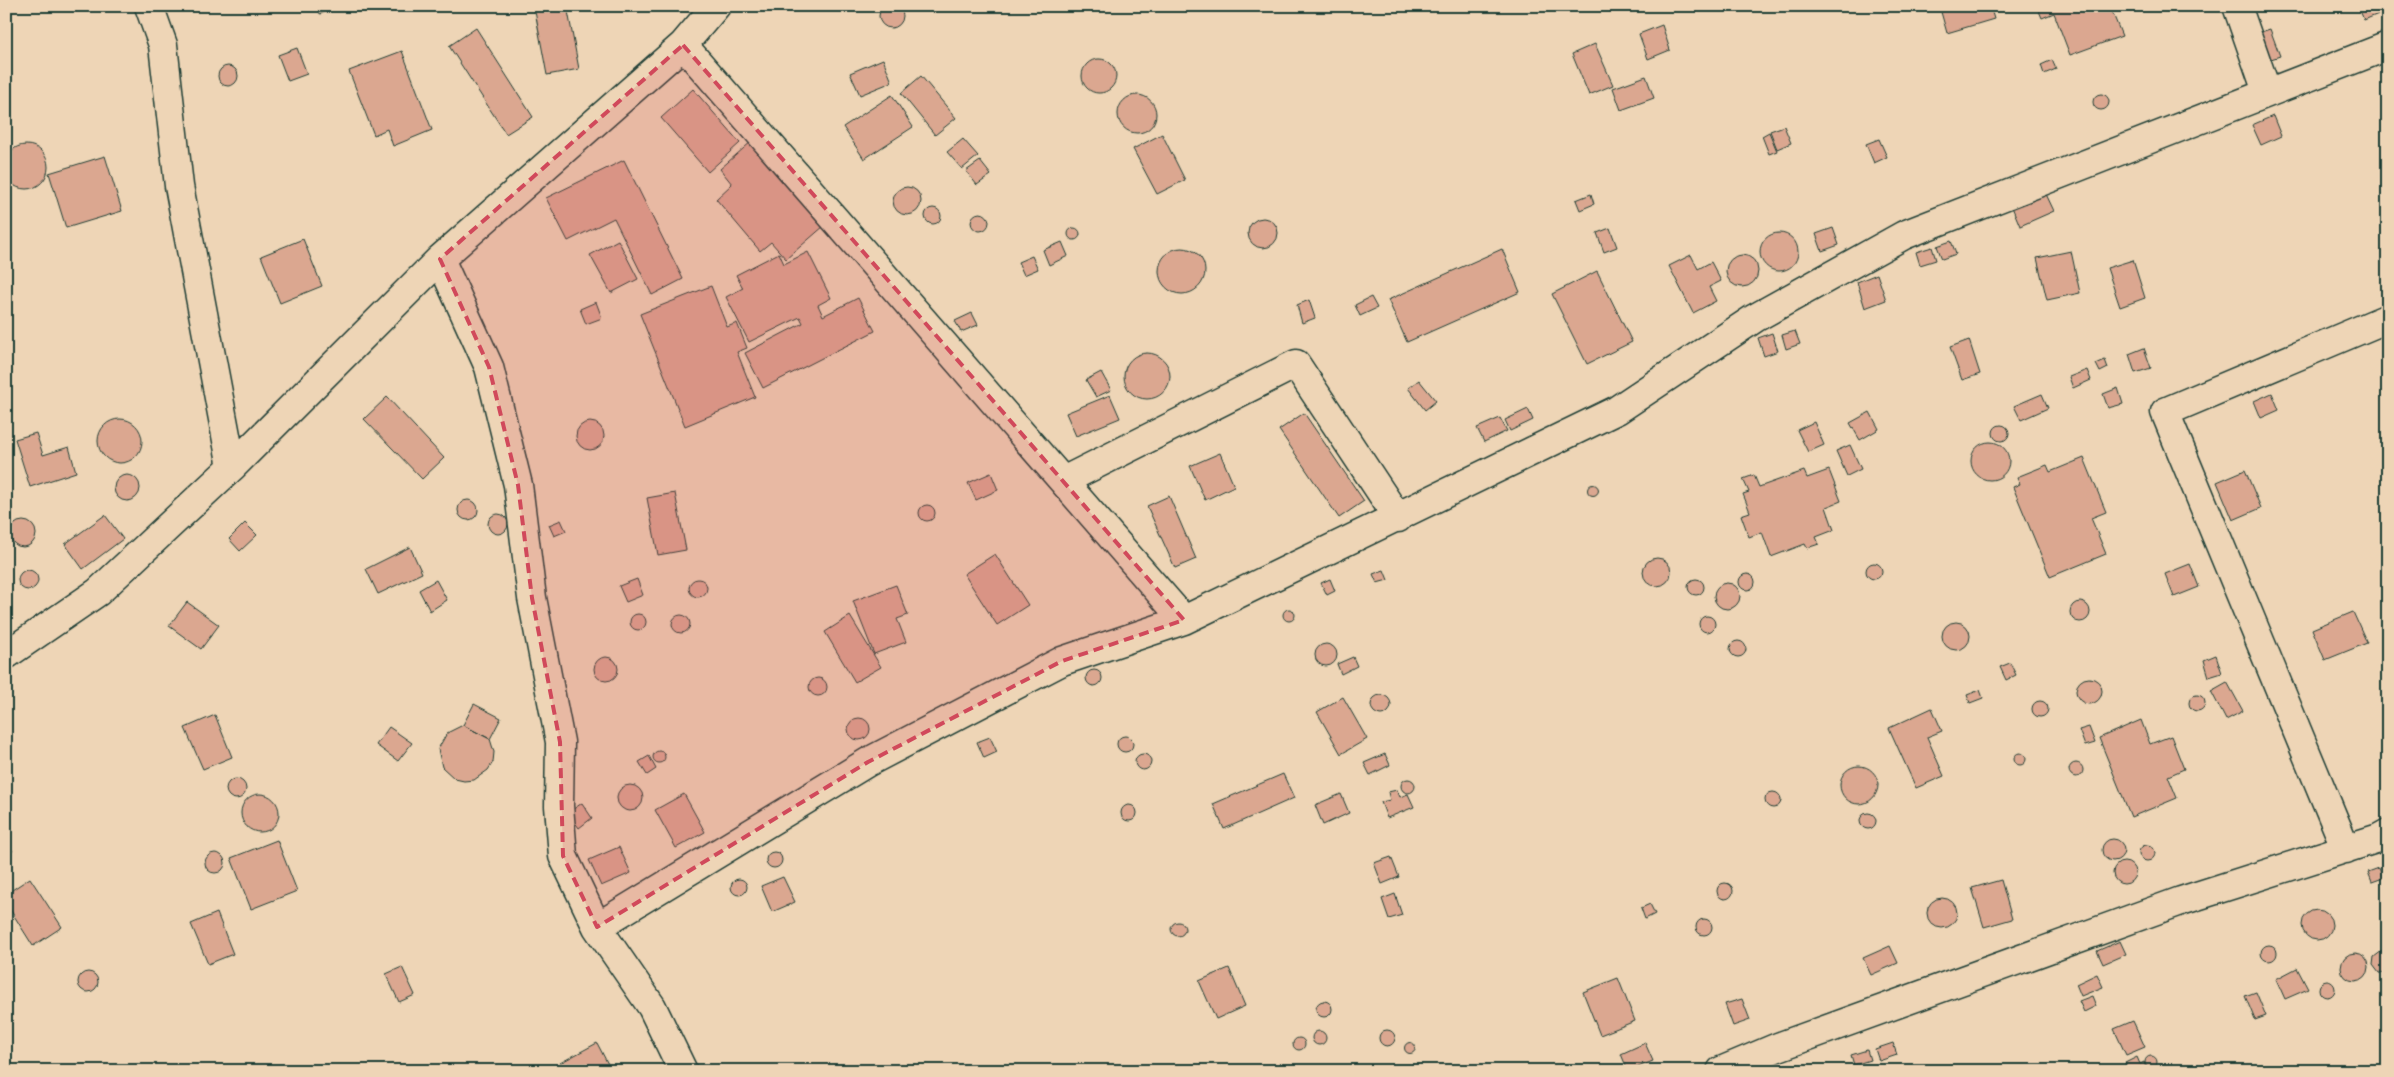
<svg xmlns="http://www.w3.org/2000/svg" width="2394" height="1077" font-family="Sriracha,sans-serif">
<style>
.building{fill:#dba790;stroke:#1f3d34}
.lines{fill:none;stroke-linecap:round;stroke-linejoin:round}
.street-casing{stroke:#1f3d34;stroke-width:31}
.street{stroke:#eed5b6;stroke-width:28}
.marked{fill:#d1495b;fill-opacity:0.2;stroke:#d1495b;stroke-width:4;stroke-dasharray:10 6;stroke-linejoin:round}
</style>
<rect width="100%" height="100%" fill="#eed5b6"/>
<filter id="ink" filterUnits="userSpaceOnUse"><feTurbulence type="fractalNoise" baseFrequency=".02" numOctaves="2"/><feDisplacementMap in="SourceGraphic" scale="10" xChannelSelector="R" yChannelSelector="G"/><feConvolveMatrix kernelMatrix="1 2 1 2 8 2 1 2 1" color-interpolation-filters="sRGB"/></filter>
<g filter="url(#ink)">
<path class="building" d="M879 16a12 12 0 1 1 24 0a12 12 0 1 1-24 0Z
M317,6H341L320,14Z
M534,6H567L579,69L547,75Z
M1959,6H1990L1994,19L1947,33L1941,12Z
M2037,6H2119L2111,9L2122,36L2070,55L2054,13L2042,18Z
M2358,6H2388V10L2364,20Z
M1662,25L1670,50L1648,59L1639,34Z
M476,28L533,117L506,134L449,46Z
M2270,29L2280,56L2268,60L2258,33Z
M1595,44L1613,85L1589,95L1572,54Z
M297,48L307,74L288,81L278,55Z
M402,51L432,130L393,146L387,129L374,135L349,71Z
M1082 76a17 17 0 1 1 34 0a17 17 0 1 1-34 0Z
M883,59L892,82L860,95L850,73Z
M2052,60L2056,69L2044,74L2041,65Z
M218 76a10 10 0 1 1 20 0a10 10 0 1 1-20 0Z
M921,76L956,118L935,135L901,93Z
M1646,76L1654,98L1621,110L1613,88Z
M693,89L740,143L708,172L661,118Z
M2093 102a8 8 0 1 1 16 0a8 8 0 1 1-16 0Z
M892,95L913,127L864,159L843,127Z
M1118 114a19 19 0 1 1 38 0a19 19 0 1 1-38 0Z
M2273,116L2281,136L2261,145L2252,125Z
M1784,126L1791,143L1777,149L1770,131Z
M1769,132L1777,151L1769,154L1762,136Z
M1162,134L1185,180L1157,194L1133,149Z
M963,139L978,156L962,169L947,152Z
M1879,139L1887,157L1874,163L1866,144Z
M752,141L824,226L786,259L771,242L760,251L716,199L732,184L720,169Z
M4 167a22 22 0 1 1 44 0a22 22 0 1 1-44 0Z
M105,156L122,211L66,228L49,173Z
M624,160L683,279L652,295L614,218L568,241L546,198Z
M980,161L991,175L977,185L966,171Z
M893 201a14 14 0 1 1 28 0a14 14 0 1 1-28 0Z
M2045,192L2054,211L2020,226L2012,207Z
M1591,194L1594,204L1580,210L1576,200Z
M925 216a8 8 0 1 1 16 0a8 8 0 1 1-16 0Z
M971 222a9 9 0 1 1 18 0a9 9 0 1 1-18 0Z
M1248 233a15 15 0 1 1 30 0a15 15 0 1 1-30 0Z
M1610,228L1617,247L1604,252L1597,233Z
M1833,228L1839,245L1822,251L1816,234Z
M1068 234a6 6 0 1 1 12 0a6 6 0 1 1-12 0Z
M1760 252a19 19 0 1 1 38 0a19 19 0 1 1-38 0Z
M303,239L322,286L280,303L261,256Z
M618,240L638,279L611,293L590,255Z
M1951,241L1956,254L1942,259L1937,246Z
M1062,242L1068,256L1049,265L1043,250Z
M1932,247L1936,260L1920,265L1916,252Z
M1159 271a23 23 0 1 1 46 0a23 23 0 1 1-46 0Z
M1502,249L1520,292L1407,342L1388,300Z
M2071,251L2080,293L2047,300L2037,258Z
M808,252L831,298L818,305L823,316L858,298L875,331L763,388L745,353L803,323L800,317L749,342L726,297L743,288L736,275L779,253L784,264Z
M1691,255L1698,269L1711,262L1721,281L1709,287L1716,301L1693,313L1669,266Z
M1726 271a16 16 0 1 1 32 0a16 16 0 1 1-32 0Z
M1032,256L1038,269L1024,275L1018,262Z
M2133,260L2145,298L2120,307L2107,268Z
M1597,271L1632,342L1587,364L1552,294Z
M1877,274L1886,300L1865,308L1857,282Z
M711,286L727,327L737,323L747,348L737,352L755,397L685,426L640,314Z
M1371,297L1377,308L1360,316L1355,305Z
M1309,300L1315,318L1302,323L1297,305Z
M596,302L602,318L586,324L580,309Z
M972,313L978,325L961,332L955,321Z
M1795,331L1800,344L1786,349L1782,335Z
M1772,333L1778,351L1764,356L1758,338Z
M1969,340L1980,374L1962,380L1950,347Z
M2144,348L2151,368L2135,373L2129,354Z
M1124 376a23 23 0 1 1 46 0a23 23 0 1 1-46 0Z
M2105,360L2108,368L2100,372L2096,364Z
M2087,370L2091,380L2073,388L2069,377Z
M1101,372L1111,390L1096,397L1086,380Z
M1419,380L1436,401L1425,410L1408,388Z
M2118,388L2123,404L2108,408L2103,394Z
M2272,393L2279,410L2261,418L2254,401Z
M2042,394L2048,408L2021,420L2014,406Z
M1110,395L1120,418L1076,436L1066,413Z
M387,397L444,458L422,479L364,419Z
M1528,409L1533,420L1510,431L1505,420Z
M1870,412L1879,429L1860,440L1850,423Z
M1304,413L1364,501L1339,518L1279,430Z
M1500,418L1507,431L1484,442L1477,428Z
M98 441a22 22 0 1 1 44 0a22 22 0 1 1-44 0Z
M576 436a14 14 0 1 1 28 0a14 14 0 1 1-28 0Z
M1814,422L1824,445L1808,452L1797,430Z
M1993 433a8 8 0 1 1 16 0a8 8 0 1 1-16 0Z
M36,433L43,455L69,447L76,472L30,487L15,439Z
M1971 461a19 19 0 1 1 38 0a19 19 0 1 1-38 0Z
M1850,445L1861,469L1847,476L1836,451Z
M1220,453L1234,486L1205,500L1190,466Z
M2084,458L2106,512L2091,518L2106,554L2050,577L2013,487L2020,484L2017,477L2047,465L2050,472Z
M1829,470L1841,501L1826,507L1834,530L1816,537L1819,544L1807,548L1805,544L1771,557L1762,532L1749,537L1741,515L1750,512L1743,494L1749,492L1743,479L1754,475L1759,487L1804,471L1807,478Z
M2245,470L2261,508L2233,520L2217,482Z
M991,473L998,490L976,500L968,483Z
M114 488a13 13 0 1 1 26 0a13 13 0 1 1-26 0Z
M1587.5 490a5.5 5.5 0 1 1 11 0a5.5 5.5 0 1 1-11 0Z
M675,493L686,550L658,555L647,498Z
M1169,496L1196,559L1175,568L1147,506Z
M458 510a10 10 0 1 1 20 0a10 10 0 1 1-20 0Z
M919 513a8 8 0 1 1 16 0a8 8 0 1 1-16 0Z
M6,511L10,520L6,530Z
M488 524a10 10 0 1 1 20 0a10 10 0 1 1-20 0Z
M105,515L123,539L83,569L65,544Z
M561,520L566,531L554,536L549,525Z
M10 534a13 13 0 1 1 26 0a13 13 0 1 1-26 0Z
M245,523L257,535L240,551L229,539Z
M410,547L422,573L378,594L366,569Z
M995,554L1028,605L997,625L964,574Z
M1643 572a14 14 0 1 1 28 0a14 14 0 1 1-28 0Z
M1866 571a8 8 0 1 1 16 0a8 8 0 1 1-16 0Z
M2190,564L2199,587L2174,597L2165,574Z
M1384,570L1388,580L1377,583L1373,574Z
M18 580a10 10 0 1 1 20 0a10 10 0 1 1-20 0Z
M1739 582a8 8 0 1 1 16 0a8 8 0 1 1-16 0Z
M689 588a9 9 0 1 1 18 0a9 9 0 1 1-18 0Z
M1688 587a8 8 0 1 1 16 0a8 8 0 1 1-16 0Z
M637,579L643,595L626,602L619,586Z
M1330,579L1335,591L1327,595L1321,583Z
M436,580L447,600L430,611L419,590Z
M1714 596a13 13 0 1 1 26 0a13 13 0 1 1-26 0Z
M896,585L908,615L897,619L906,642L874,654L853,601Z
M187,602L219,625L201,649L169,626Z
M2070 612a10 10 0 1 1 20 0a10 10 0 1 1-20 0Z
M1283 615a6 6 0 1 1 12 0a6 6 0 1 1-12 0Z
M2353,612L2367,643L2325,660L2312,629Z
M630 622a8 8 0 1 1 16 0a8 8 0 1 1-16 0Z
M672 624a9 9 0 1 1 18 0a9 9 0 1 1-18 0Z
M1699 624a8 8 0 1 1 16 0a8 8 0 1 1-16 0Z
M850,616L881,667L855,682L825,632Z
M1942 636a14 14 0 1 1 28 0a14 14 0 1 1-28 0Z
M1730 649a8 8 0 1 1 16 0a8 8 0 1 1-16 0Z
M1315 655a11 11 0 1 1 22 0a11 11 0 1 1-22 0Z
M2216,655L2222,673L2209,677L2204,660Z
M594 669a12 12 0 1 1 24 0a12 12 0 1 1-24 0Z
M1353,657L1357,666L1341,674L1337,664Z
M2010,663L2016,675L2006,680L2000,667Z
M1086 678a8 8 0 1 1 16 0a8 8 0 1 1-16 0Z
M2076 691a13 13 0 1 1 26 0a13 13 0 1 1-26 0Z
M809 687a9 9 0 1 1 18 0a9 9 0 1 1-18 0Z
M2227,682L2243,711L2226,720L2211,691Z
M1980,690L1983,698L1970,703L1967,695Z
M2189 703a8 8 0 1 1 16 0a8 8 0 1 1-16 0Z
M1371 705a10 10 0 1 1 20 0a10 10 0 1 1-20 0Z
M1343,697L1367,739L1341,754L1317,712Z
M2032 709a8 8 0 1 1 16 0a8 8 0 1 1-16 0Z
M474,704L501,718L490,739L463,725Z
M1932,708L1942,731L1927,737L1944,776L1916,788L1889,728Z
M215,715L232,757L203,769L185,728Z
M848 729a11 11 0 1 1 22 0a11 11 0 1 1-22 0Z
M2141,720L2150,744L2171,736L2184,769L2168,776L2177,798L2131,817L2099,738Z
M463,725L490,739L494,752L493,762L488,770L474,780L464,781L455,779L442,767L438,749L447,733Z
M389,727L412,743L398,761L376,745Z
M2089,727L2095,743L2085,746L2079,730Z
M1117 744a8 8 0 1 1 16 0a8 8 0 1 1-16 0Z
M990,737L997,752L984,758L977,742Z
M653 757a6 6 0 1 1 12 0a6 6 0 1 1-12 0Z
M2014 759a6 6 0 1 1 12 0a6 6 0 1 1-12 0Z
M1135 762a8 8 0 1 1 16 0a8 8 0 1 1-16 0Z
M1385,754L1390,765L1370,775L1364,763Z
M649,756L656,769L647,775L639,762Z
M2069 770a7 7 0 1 1 14 0a7 7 0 1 1-14 0Z
M1840 785a19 19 0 1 1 38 0a19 19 0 1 1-38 0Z
M1283,774L1294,798L1224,829L1213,804Z
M226 789a10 10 0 1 1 20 0a10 10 0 1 1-20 0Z
M1401 786a7 7 0 1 1 14 0a7 7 0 1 1-14 0Z
M617 798a13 13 0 1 1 26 0a13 13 0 1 1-26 0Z
M1397,790L1400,797L1408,794L1414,807L1387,818L1381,802L1390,800L1388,792Z
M1765 800a8 8 0 1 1 16 0a8 8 0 1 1-16 0Z
M241 813a19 19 0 1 1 38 0a19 19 0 1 1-38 0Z
M684,794L705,832L676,848L655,810Z
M1341,794L1349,813L1323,825L1315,805Z
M582,803L592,818L579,828L568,813Z
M1121 813a8 8 0 1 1 16 0a8 8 0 1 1-16 0Z
M1860 821a8 8 0 1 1 16 0a8 8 0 1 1-16 0Z
M2102 850a11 11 0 1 1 22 0a11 11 0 1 1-22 0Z
M277,840L297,891L251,909L231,858Z
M6,841L13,851L6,855Z
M2139 853a8 8 0 1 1 16 0a8 8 0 1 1-16 0Z
M619,847L631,873L601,886L589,860Z
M766 860a8 8 0 1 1 16 0a8 8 0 1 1-16 0Z
M205 863a10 10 0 1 1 20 0a10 10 0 1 1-20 0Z
M1391,857L1399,877L1382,884L1374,863Z
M2113 873a11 11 0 1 1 22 0a11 11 0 1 1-22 0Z
M2379,868L2383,878L2372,882L2368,872Z
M783,877L795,902L772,912L761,886Z
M30,878L62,927L33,946L6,903V894Z
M731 887a8 8 0 1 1 16 0a8 8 0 1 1-16 0Z
M2001,880L2012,919L1984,927L1972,888Z
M1717 891a8 8 0 1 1 16 0a8 8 0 1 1-16 0Z
M1395,894L1402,915L1389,919L1382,899Z
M1927 913a15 15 0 1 1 30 0a15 15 0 1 1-30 0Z
M1650,904L1655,914L1645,919L1641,908Z
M2302 925a15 15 0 1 1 30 0a15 15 0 1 1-30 0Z
M217,913L233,954L208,964L191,924Z
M1696 927a8 8 0 1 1 16 0a8 8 0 1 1-16 0Z
M1171 929a7 7 0 1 1 14 0a7 7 0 1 1-14 0Z
M2120,941L2126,954L2103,964L2097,951Z
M2261 953a8 8 0 1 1 16 0a8 8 0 1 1-16 0Z
M1890,946L1898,963L1871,975L1863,958Z
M2382,951L2388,952L2387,974L2379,973L2373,965L2374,957Z
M2341 967a14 14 0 1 1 28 0a14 14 0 1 1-28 0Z
M402,967L415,995L399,1002L386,974Z
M1229,968L1245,1006L1216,1019L1199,981Z
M2297,968L2308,989L2285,999L2276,979Z
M78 982a10 10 0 1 1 20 0a10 10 0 1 1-20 0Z
M2097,974L2103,987L2081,996L2076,984Z
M1618,978L1635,1021L1600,1035L1583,992Z
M2319 989a8 8 0 1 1 16 0a8 8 0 1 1-16 0Z
M2256,992L2266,1016L2255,1020L2245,996Z
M2092,996L2096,1006L2084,1012L2079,1001Z
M1742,999L1750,1020L1733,1026L1725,1004Z
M1316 1009a8 8 0 1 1 16 0a8 8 0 1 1-16 0Z
M2133,1021L2145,1047L2126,1055L2114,1029Z
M1379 1038a8 8 0 1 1 16 0a8 8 0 1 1-16 0Z
M1312 1038a7 7 0 1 1 14 0a7 7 0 1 1-14 0Z
M1293 1044a6 6 0 1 1 12 0a6 6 0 1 1-12 0Z
M1404.5 1048a5.5 5.5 0 1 1 11 0a5.5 5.5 0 1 1-11 0Z
M597,1043L610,1068L604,1071H564L560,1063Z
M1645,1043L1653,1061L1628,1071L1621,1054Z
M1893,1043L1897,1055L1879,1061L1875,1049Z
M1867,1050L1870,1060L1854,1065L1851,1055Z
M2145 1062a6 6 0 1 1 12 0a6 6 0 1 1-12 0Z
M2137,1057L2140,1064L2144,1062L2147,1071H2125L2128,1069L2125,1063Z"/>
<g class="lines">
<g class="street-casing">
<path id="street" d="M149,6L163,45L179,186L232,467
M2237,6L2267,92
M683,45L1184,620
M440,259L489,367L518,485L532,598L560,742L559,806L563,856L597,927L652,1007L683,1071
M1063,481L1296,364L1398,518
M6,655L98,592L232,467L440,259L683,45L716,6
M2346,849L2165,412L2388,318
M597,927L868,762L1062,661L1184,620L1617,410L1755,318L1904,235L2388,46
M1721,1071L1778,1047L2181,901L2379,838L2388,833"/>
</g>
<use href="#street" class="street"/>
</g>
</g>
<path class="marked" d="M683,45L1184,620L1062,661L868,762L597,927L563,856L560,742L532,598L518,485L489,367L440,259Z"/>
<rect width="2394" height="1077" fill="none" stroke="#eed5b6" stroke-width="25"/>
<rect x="12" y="12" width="2369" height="1052" fill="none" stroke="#1f3d34" stroke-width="2" filter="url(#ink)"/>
</svg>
